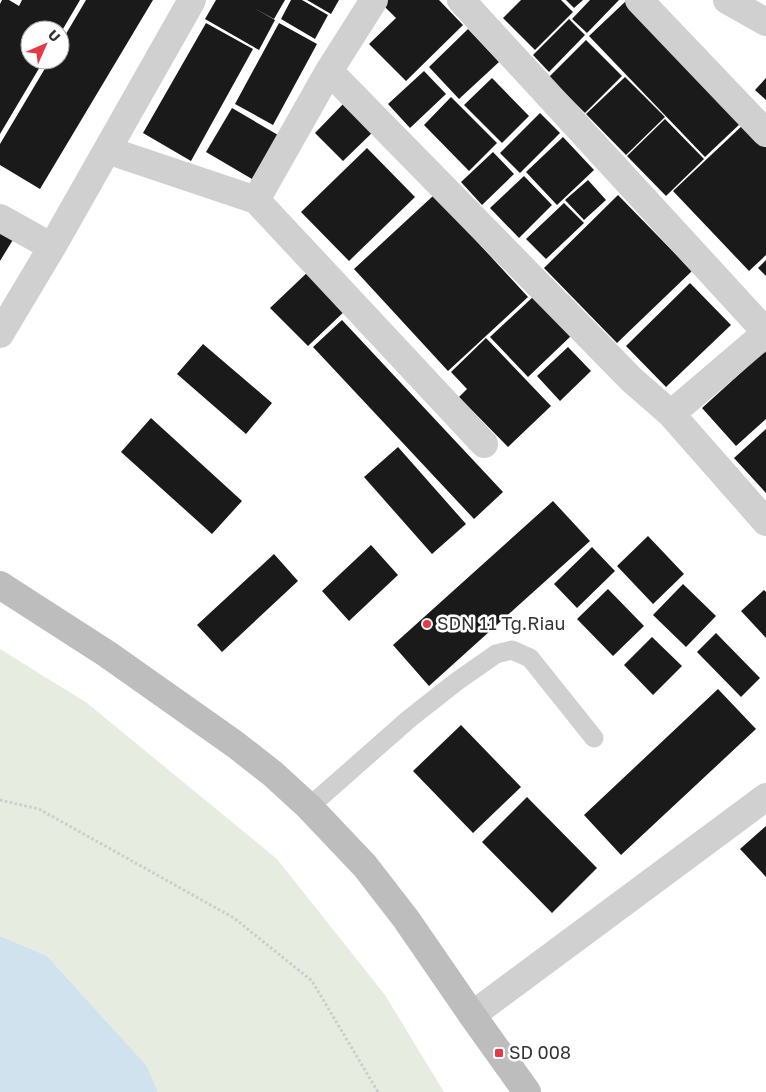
<svg xmlns="http://www.w3.org/2000/svg" width="766" height="1092" font-family="'Golos Text',sans-serif">
<style>
.green{fill:#e6ecdf}
.water{fill:#cfe2ee}
.building{fill:#1a1a1a}
.lines{fill:none;stroke-linecap:round;stroke-linejoin:round}
.path{stroke:#cdcdcd;stroke-width:3;stroke-dasharray:2.5 2.5;stroke-linecap:butt}
.lane{stroke:#d0d0d0;stroke-width:19}
.street{stroke:#d0d0d0;stroke-width:28}
.secondary{stroke:#bdbdbd;stroke-width:28}
.poi-dot{fill:#e63946;stroke:#fff;stroke-width:2}
.labels{text-anchor:middle;stroke-width:5;stroke-linejoin:round;paint-order:stroke}
.poi-label{font-size:18px;fill:#333;stroke:#fff;text-anchor:start}
</style>
<rect width="100%" height="100%" fill="#fff"/>
<path class="green" d="M0,649L87,703L277,859L385,995L444,1092H158L145,1064L47,956L0,936Z"/>
<path class="water" d="M0,936L47,956L146,1065L158,1092H0Z"/>
<path class="building" d="M2,0H9L19,6L22,0H80L60,34V30H30V60H44L0,134V4Z
M86,0H153L40,189L0,165V144L50,60H60V44Z
M216,0H285L274,19L254,8L275,20L259,50L205,19Z
M291,0H302L328,15L315,39L281,19Z
M307,0H339L331,14Z
M387,0H439L463,25L406,81L369,44L396,18L382,4Z
M521,0H561L573,12L535,50L503,18Z
M566,0H583L574,8Z
M590,0H619L587,33L572,19Z
M627,0L743,121L705,157L589,36Z
M569,19L585,35L549,72L533,55Z
M206,23L253,49L191,161L143,133Z
M279,23L317,44L273,125L235,104Z
M468,29L499,62L459,99L429,67Z
M586,40L622,76L585,113L549,77Z
M424,71L446,94L410,128L388,104Z
M625,77L665,117L626,155L586,114Z
M492,78L529,116L502,143L464,105Z
M766,78V100L755,90Z
M451,97L497,143L469,171L424,125Z
M345,102L374,131L343,161L315,133Z
M232,108L278,135L252,179L206,152Z
M540,113L560,133L520,173L500,153Z
M665,119L704,159L666,196L627,156Z
M745,123L766,146V255L749,271L673,191Z
M563,137L594,170L557,205L526,172Z
M367,148L415,197L349,261L301,212Z
M493,152L514,174L482,205L461,182Z
M524,176L552,205L519,238L490,208Z
M588,180L606,200L584,220L565,200Z
M434,195L528,297L448,371L354,269Z
M618,195L692,271L617,343L544,268Z
M564,203L584,223L546,259L526,239Z
M0,230L14,238L0,261Z
M766,260V276L758,268Z
M312,268L349,307L308,346L270,308Z
M690,283L731,325L666,387L626,346Z
M534,296L572,335L528,377L490,337Z
M342,320L503,492L474,519L313,347Z
M486,338L551,406L508,447L459,397L467,389L451,372Z
M203,344L272,403L246,434L177,374Z
M568,347L591,371L560,401L537,376Z
M766,350V419L736,446L702,408Z
M151,418L242,501L212,534L121,452Z
M766,429V493L734,458Z
M398,447L466,524L432,554L364,477Z
M553,501L590,541L429,686L393,645Z
M648,536L684,574L653,604L617,566Z
M371,545L398,575L349,621L322,591Z
M592,547L615,571L577,608L554,584Z
M274,554L298,581L222,652L197,625Z
M683,584L716,616L686,647L653,615Z
M608,589L644,626L613,656L577,619Z
M764,590L766,592V638L741,611Z
M716,633L760,678L741,697L697,652Z
M652,637L682,666L653,695L624,665Z
M718,689L756,729L621,855L584,815Z
M461,725L521,787L473,833L413,771Z
M527,797L597,868L552,913L482,842Z
M766,826V877L740,849Z"/>
<g class="lines">
<path class="path" d="M0,800L39,809L234,918L312,981L378,1092"/>
<path class="lane" d="M309,807L409,719L456,682L496,654L512,650L530,658L594,738"/>
<path class="street" d="M461,0L766,332
M639,0L766,133
M727,0L766,22
M329,71L632,380L671,414L766,522
M107,150L256,200L484,444
M256,200L329,71L374,0
M0,218L52,247
M0,334L52,247L192,0
M671,414L766,333
M472,1015L766,797"/>
<path class="secondary" d="M0,585L107,654L236,745L273,774L309,807L365,866L406,919L472,1015L527,1092"/>
</g>
<g class="poi-dot">
<circle cx="427" cy="624" r="5"/>
<rect x="494" y="1048" width="10" height="10" rx="2.5"/>
</g>
<g class="labels">
<g class="poi-label">
<text x="437" y="630">SDN 11 Tg.Riau</text>
<text x="509" y="1059">SD 008</text>
</g>
</g>
<g transform="translate(45 45) rotate(45)"><circle r="24" fill="#ffffff" stroke="#adadad"/>
<path d="M0-4L9 19L0 12L-9 19Z" fill="#e63946"/>
<text y="-8" font-size="14" font-weight="bold" text-anchor="middle" fill="#333333">U</text>
</g>
</svg>
